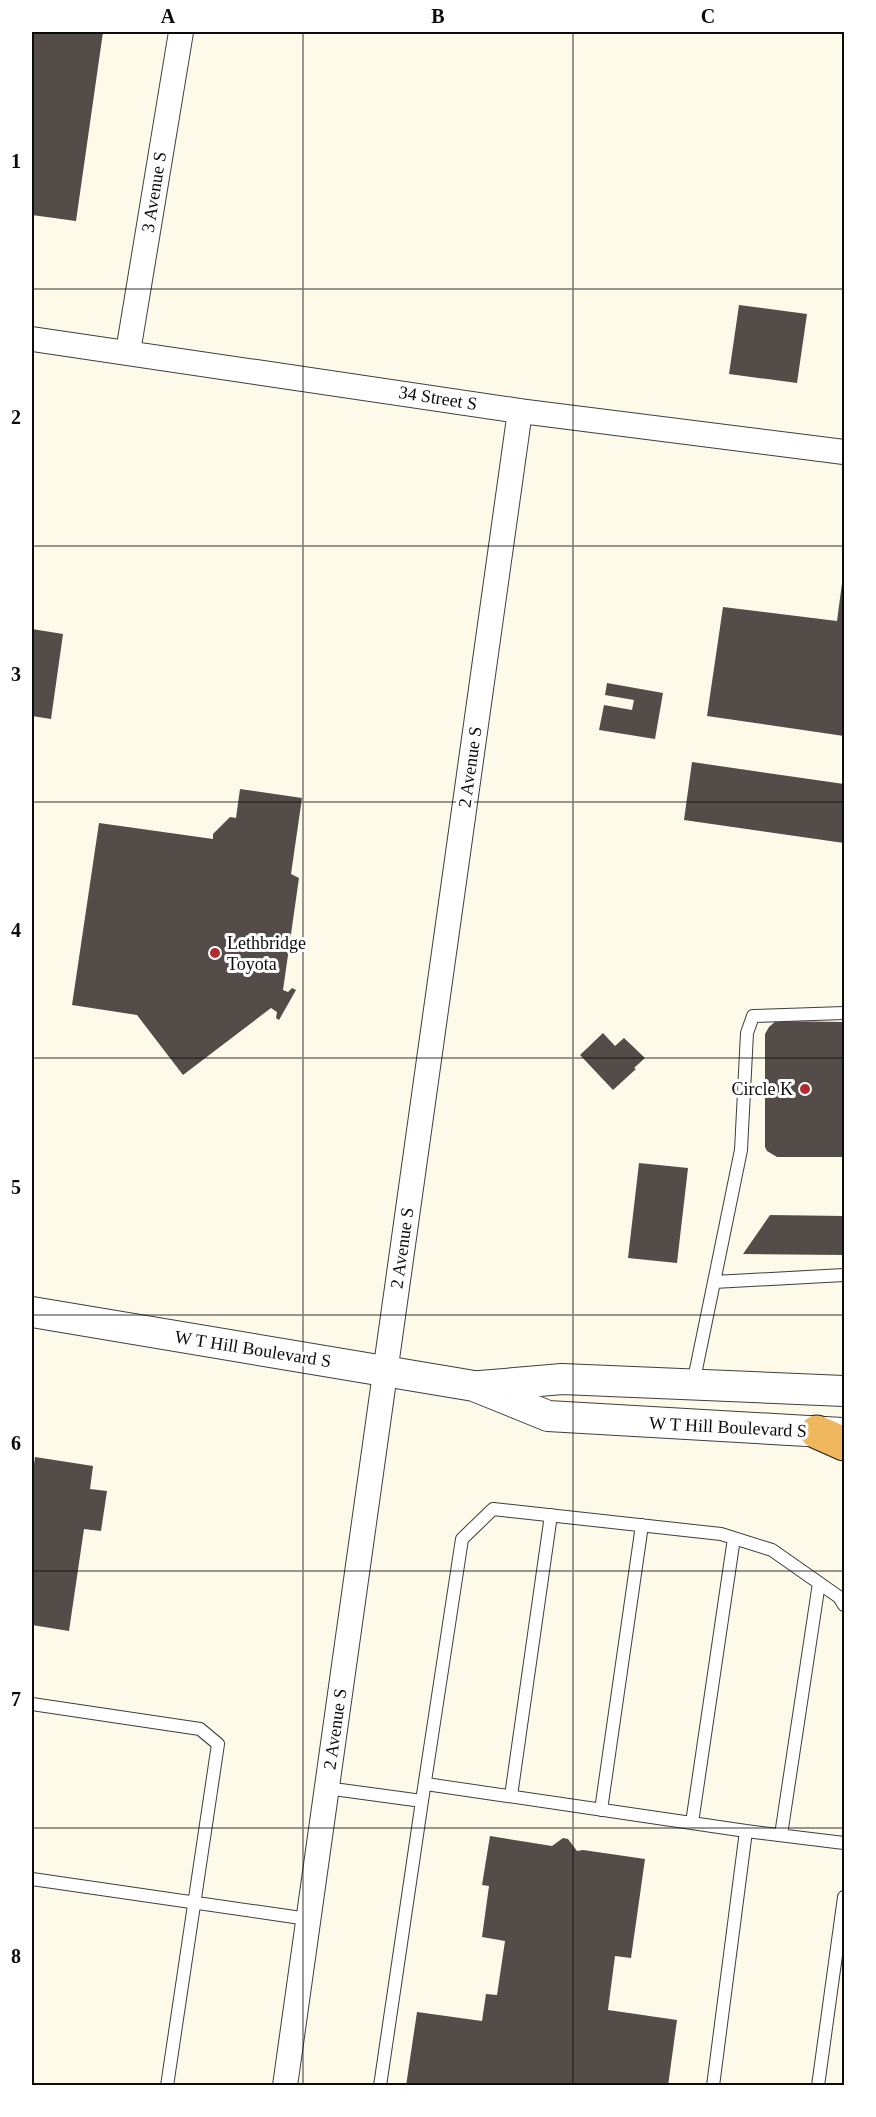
<svg xmlns="http://www.w3.org/2000/svg" width="876" height="2117" font-family="Georgia,serif">
<style>
.building{fill:#534c48}
.lines{fill:none;stroke-linecap:round;stroke-linejoin:round}
.service-casing{stroke:#3e3e3e;stroke-width:14}
.minor-casing{stroke:#3e3e3e;stroke-width:26}
.tertiary-casing{stroke:#3e3e3e;stroke-width:32}
.trunk-casing{stroke:#1c1c1c;stroke-width:35}
.service{stroke:#fff;stroke-width:12}
.minor{stroke:#fff;stroke-width:24}
.tertiary{stroke:#fff;stroke-width:30}
.trunk{stroke:#f0b85e;stroke-width:33}
.grid{fill:none;stroke:#0b0b0b;stroke-width:1.5;stroke-opacity:0.55}
.poi-dot{fill:#b32a2f;stroke:#fff;stroke-width:2}
.labels{text-anchor:middle;stroke-width:6;stroke-linejoin:round;paint-order:stroke}
.street-label{font-size:18px;fill:#0b0b0b;stroke:#fff}
.poi-label{font-size:18px;fill:#0b0b0b;stroke:#fff;text-anchor:start}
.neatline{fill:none;stroke:#0b0b0b;stroke-width:2}
.grid-label{font-size:20px;text-anchor:middle;font-weight:bold;fill:#0b0b0b}
</style>
<rect width="100%" height="100%" fill="#fefae9"/>
<path class="building" d="M32,32H103L76,221L32,215Z
M739,305L807,314L797,383L729,374Z
M842,583H844V736L707,716L723,607L837,621Z
M32,629L63,634L51,719L32,716Z
M607,683L663,693L655,739L599,730L604,705L632,710L634,700L605,695Z
M692,762L844,784V843L684,820Z
M240,789L302,798L291,874L299,878L283,990L288,992L292,988L296,990L279,1020L276,1018L277,1012L271,1008L183,1075L137,1015L72,1005L99,823L213,839V834L230,817L236,818Z
M776,1021L844,1022V1157H777L767,1151L765,1147V1034L769,1027Z
M603,1033L615,1046L624,1038L645,1058L634,1068L636,1069L613,1090L580,1055Z
M639,1163L688,1168L677,1263L628,1258Z
M770,1215L844,1216V1255L743,1254Z
M35,1457L93,1466L90,1489L107,1491L101,1531L84,1529L69,1631L32,1625V1479Z
M490,1836L552,1846L563,1838L568,1839L577,1851L583,1850L645,1859L631,1958L615,1956L608,2010L677,2020L668,2086H406L417,2012L482,2021L486,1994L497,1995L505,1941L482,1937L489,1886L482,1885Z"/>
<g class="lines">
<g class="service-casing">
<path id="service" d="M844,1013L753,1016L747,1033L741,1150L714,1282L844,1275
M693,1384L714,1282
M32,1704L200,1729L218,1744L167,2086
M426,1784L746,1831L713,2086
M326,1788L422,1801L462,1539L493,1509L721,1534L772,1550L839,1597L844,1605
M511,1796L551,1515
M601,1810L642,1525
M692,1823L734,1538
M746,1831L844,1843
M781,1835L819,1583
M32,1879L308,1919
M380,2086L422,1801
M818,2086L844,1897"/>
</g>
<g class="minor-casing">
<path id="minor" d="M32,339L520,411L844,452
M128,352L181,32
M285,2086L520,411"/>
</g>
<g class="tertiary-casing">
<path id="tertiary" d="M32,1312L474,1386L548,1416L842,1433
M480,1386L562,1379L844,1391"/>
</g>
<g class="trunk-casing">
<path id="trunk" d="M817,1432L844,1444"/>
</g>
<use href="#service" class="service"/>
<use href="#minor" class="minor"/>
<use href="#tertiary" class="tertiary"/>
<use href="#trunk" class="trunk"/>
</g>
<path class="grid" d="M303,32V2086M573,32V2086M32,289H844M32,546H844M32,802H844M32,1058H844M32,1315H844M32,1571H844M32,1828H844"/>
<g class="poi-dot">
<circle cx="215" cy="953" r="6"/>
<circle cx="805" cy="1089" r="6"/>
</g>
<g class="labels">
<g class="street-label">
<text transform="translate(154 192) rotate(-81)" y="6">3 Avenue S</text>
<text transform="translate(438 398) rotate(9)" y="6">34 Street S</text>
<text transform="translate(470 767) rotate(-82)" y="6">2 Avenue S</text>
<text transform="translate(402 1248) rotate(-82)" y="6">2 Avenue S</text>
<text transform="translate(253 1349) rotate(9)" y="6">W T Hill Boulevard S</text>
<text transform="translate(728 1427) rotate(3)" y="6">W T Hill Boulevard S</text>
<text transform="translate(335 1729) rotate(-82)" y="6">2 Avenue S</text>
</g>
<g class="poi-label">
<text x="227" y="949">Lethbridge<tspan x="227" dy="21">Toyota</tspan></text>
<text x="793" y="1095" text-anchor="end">Circle K</text>
</g>
</g>
<rect width="876" height="2117" fill="none" stroke="#ffffff" stroke-width="66"/>
<rect x="33" y="33" width="810" height="2051" class="neatline"/>
<g class="grid-label">
<text x="168" y="23">A</text>
<text x="438" y="23">B</text>
<text x="708" y="23">C</text>
<text x="16" y="168">1</text>
<text x="16" y="424">2</text>
<text x="16" y="681">3</text>
<text x="16" y="937">4</text>
<text x="16" y="1194">5</text>
<text x="16" y="1450">6</text>
<text x="16" y="1706">7</text>
<text x="16" y="1963">8</text>
</g>
</svg>
